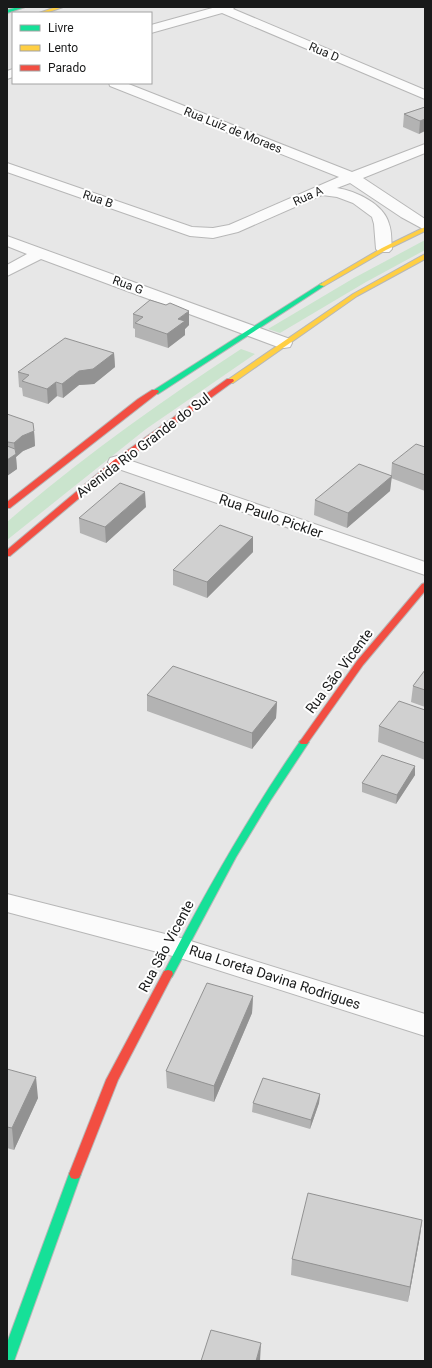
<svg xmlns="http://www.w3.org/2000/svg" width="432" height="1368" font-family="Roboto,sans-serif">
<style>
.green{fill:#cae4cd}
.lines{fill:none;stroke-linecap:round;stroke-linejoin:round}
.street-casing{stroke:#b7b7b7;stroke-width:2}
.fast-casing{stroke:#b7b7b7;stroke-width:2}
.slow-casing{stroke:#b7b7b7;stroke-width:2}
.jam-casing{stroke:#b7b7b7;stroke-width:2}
.street{fill:#fbfbfb;fill-rule:evenodd}
.fast{fill:#16e098;fill-rule:evenodd}
.slow{fill:#ffcf43;fill-rule:evenodd}
.jam{fill:#f24e42;fill-rule:evenodd}
.wall{fill:#b3b3b3}
.shaded-wall{fill:#929292}
.building{fill:#d0d0d0;stroke:#929292}
.labels{text-anchor:middle;stroke-width:4;stroke-linejoin:round;paint-order:stroke}
.far-street-label{font-size:12px;fill:#191a1a;stroke:#fff}
.street-label{font-size:14px;fill:#191a1a;stroke:#fff}
</style>
<rect width="100%" height="100%" fill="#e7e7e7"/>
<path class="green" d="M425,240V250L366,282L280,333L268,329L354,278Z
M241,349L255,354L146,429L7,540V522C81,458 160,402 241,349Z"/>
<g class="lines">
<g class="street-casing">
<path id="street" d="M216,7H235L233,9L425,90V99L222,13L151,33V25Z
M13,69V77L7,79V71Z
M109,83H126L352,172L425,144V153L363,178L425,219V230L401,217L350,183L337,188C356,191 384,204 389,224C392,232 391,241 392,249L389,252H379L376,249L374,224L372,217L353,203L337,197L322,195L238,232L213,238L190,236L7,172V163L192,227L213,228L229,225L339,177L110,86Z
M7,236L290,339L292,343L290,347L284,348L278,347L41,259L7,276V265L27,254L7,246Z
M117,456L425,562V575L110,466L108,462L110,458Z
M7,894L181,938L425,1014V1036L180,958L7,912Z"/>
</g>
<g class="fast-casing">
<path id="fast" d="M18,7H25L7,13V10Z
M322,283L325,285L324,286L158,394H152L151,392Z
M304,739L309,742L270,801L236,857L172,977L168,978L164,977L163,974C205,893 249,815 301,740Z
M75,1169L79,1170L81,1174L14,1361H7V1343L69,1174L71,1170Z"/>
</g>
<g class="slow-casing">
<path id="slow" d="M56,7H63L46,13H39Z
M425,227V231L386,250L324,286L319,285L382,248Z
M425,254V259L357,296L233,383H227L226,381L353,294Z"/>
</g>
<g class="jam-casing">
<path id="jam" d="M227,379H233L234,381L120,464L10,556H7V550L114,460Z
M152,390H158L159,392L10,508H7V502L138,399Z
M425,583V591L363,665L307,744H301L299,742L301,740L357,661L422,584Z
M168,970L172,971L173,974L118,1080L81,1174L79,1178L75,1179L71,1178L69,1174L106,1080L164,971Z"/>
</g>
<use href="#street" class="street"/>
<use href="#fast" class="fast"/>
<use href="#slow" class="slow"/>
<use href="#jam" class="jam"/>
</g>
<path class="wall" d="M425,107L419,134L403,127L404,114Z
M133,314L189,325L185,329V335L168,348L135,337V329L133,328Z
M114,353L115,367L94,384L79,385L63,398L57,396L48,404L23,396L22,388L19,387L18,372Z
M7,414L34,431L35,446L23,451L16,457L17,469L7,476Z
M425,447V491L391,478L390,491L347,528L314,515L315,500L391,476L392,463Z
M146,507L106,543L80,533L79,518Z
M253,537V552L207,598L173,585V570Z
M425,670V707L411,702L413,686Z
M147,695L277,702L276,718L252,749L147,711Z
M425,710V760L378,742L379,726Z
M415,766V775L396,804L362,792V783Z
M253,996L252,1013L214,1102L167,1088L166,1071Z
M7,1069L38,1098L14,1150L7,1148Z
M320,1094L319,1103L310,1129L252,1112L253,1103Z
M422,1220L420,1236L408,1302L291,1275L292,1259Z"/>
<path class="shaded-wall" d="M425,119V131L419,134L420,121Z
M189,311V325L185,329V335L168,348L167,334L178,319Z
M114,353L115,367L94,384L79,385L63,398L62,384L79,371Z
M56,382L57,396L48,404L47,389Z
M34,431L35,446L23,451L16,457L17,469L7,476V460L15,454L14,443L22,436Z
M392,476L390,491L347,528L348,513Z
M145,492L146,507L106,543L105,527Z
M253,537V552L207,598V582Z
M277,702L276,718L252,749V733Z
M415,766V775L396,804L397,795Z
M253,996L252,1013L214,1102V1086Z
M36,1077L38,1098L14,1150L12,1128Z
M320,1094L319,1103L310,1129L311,1120Z
M422,1220L420,1236L408,1302L410,1287Z
M261,1343L260,1361H256Z"/>
<path class="building" d="M425,107V119L420,121L404,114Z
M150,300L166,305L170,303L189,311L178,319L185,321L167,334L135,323L143,317L133,314Z
M65,338L114,353L93,369L79,371L62,384L56,382L47,389L22,381L29,375L18,372Z
M7,414L33,423L34,431L22,436L14,443L8,442L7,443Z
M416,444L425,447V475L392,463Z
M7,446L15,449L16,454L7,460Z
M359,464L392,476L348,513L315,500Z
M120,483L145,492L105,527L79,518Z
M220,525L253,537L207,582L173,570Z
M173,666L277,702L252,733L147,695Z
M425,670V690L413,686Z
M399,701L425,710V743L379,726Z
M382,755L415,766L397,795L362,783Z
M207,983L253,996L214,1086L166,1071Z
M7,1069L36,1077L12,1128L7,1127Z
M263,1078L320,1094L311,1120L253,1103Z
M308,1193L422,1220L410,1287L292,1259Z
M211,1330L261,1343L256,1361H201Z"/>
<g class="labels">
<g class="far-street-label">
<text transform="translate(324 52) rotate(23)" y="4">Rua D</text>
<text transform="translate(233 130) rotate(22)" y="4">Rua Luiz de Moraes</text>
<text transform="translate(308 196) rotate(-24)" y="4">Rua A</text>
<text transform="translate(98 199) rotate(19)" y="4">Rua B</text>
<text transform="translate(128 285) rotate(20)" y="4">Rua G</text>
</g>
<g class="street-label">
<text transform="translate(143 445) rotate(-37)" y="5">Avenida Rio Grande do Sul</text>
<text transform="translate(271 516) rotate(19)" y="5">Rua Paulo Pickler</text>
<text transform="translate(339 671) rotate(-53)" y="5">Rua São Vicente</text>
<text transform="translate(166 946) rotate(-62)" y="5">Rua São Vicente</text>
<text transform="translate(275 977) rotate(18)" y="5">Rua Loreta Davina Rodrigues</text>
</g>
</g>
<rect width="432" height="1368" fill="none" stroke="#191a1a" stroke-width="16"/>
<rect x="12" y="12" width="140" height="72" fill="#ffffff" stroke="#a3a3a3"/>
<rect x="20" y="25" width="20" height="6" fill="#16e098" stroke="#a3a3a3"/>
<text x="48" y="32" font-size="12" fill="#191a1a">Livre</text>
<rect x="20" y="45" width="20" height="6" fill="#ffcf43" stroke="#a3a3a3"/>
<text x="48" y="52" font-size="12" fill="#191a1a">Lento</text>
<rect x="20" y="65" width="20" height="6" fill="#f24e42" stroke="#a3a3a3"/>
<text x="48" y="72" font-size="12" fill="#191a1a">Parado</text>
</svg>
